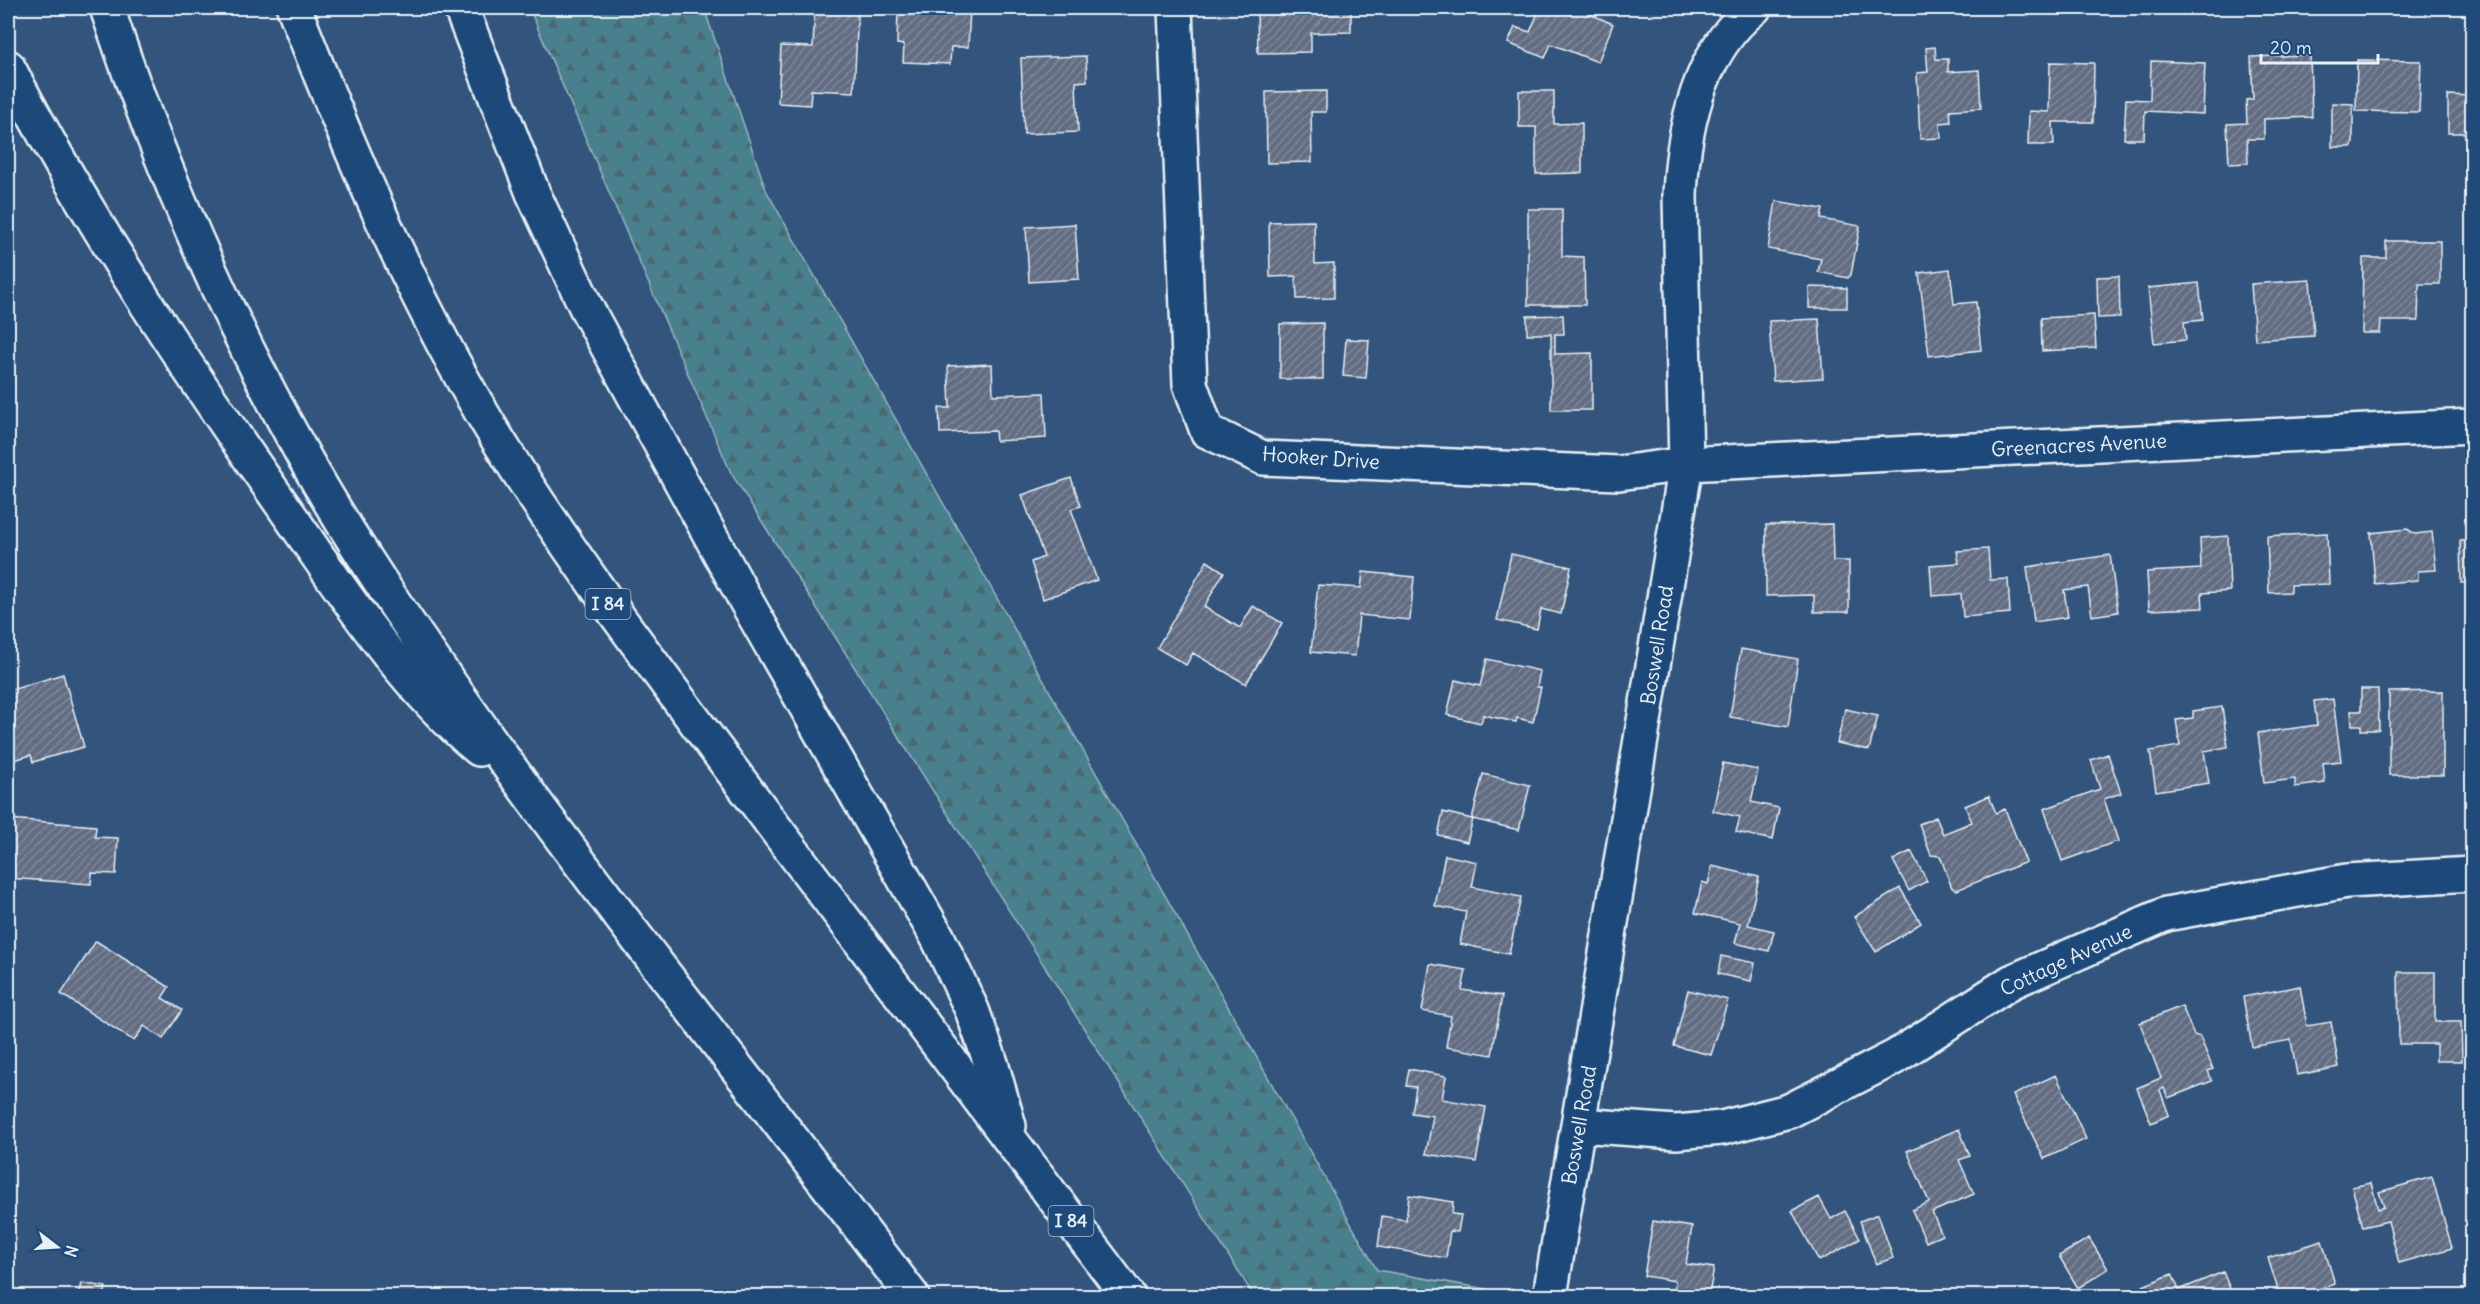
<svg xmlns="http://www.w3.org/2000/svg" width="2480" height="1304" font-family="Delius,sans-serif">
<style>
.forest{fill:url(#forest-firs);stroke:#99b8c2;stroke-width:1.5}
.building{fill:url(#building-hatch);stroke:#e8f1f8;stroke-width:1.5}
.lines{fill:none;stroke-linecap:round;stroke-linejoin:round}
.street-casing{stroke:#e8f1f8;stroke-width:38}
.highway-casing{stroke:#e8f1f8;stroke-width:38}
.street{stroke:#1f4a7a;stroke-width:33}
.highway{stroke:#1f4a7a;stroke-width:33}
.labels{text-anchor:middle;stroke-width:4.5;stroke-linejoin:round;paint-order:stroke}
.shield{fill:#1f4a7a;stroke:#acbfd2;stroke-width:1.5}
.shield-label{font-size:18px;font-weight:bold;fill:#e8f1f8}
.street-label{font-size:20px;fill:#e8f1f8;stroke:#1f4a7a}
</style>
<defs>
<pattern id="forest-firs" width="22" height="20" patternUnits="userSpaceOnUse" patternTransform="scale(1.5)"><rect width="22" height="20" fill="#4a808d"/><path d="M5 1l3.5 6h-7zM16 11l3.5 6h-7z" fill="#48676f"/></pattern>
<pattern id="building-hatch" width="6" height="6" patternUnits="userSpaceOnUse" patternTransform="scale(1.5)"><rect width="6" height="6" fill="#626c82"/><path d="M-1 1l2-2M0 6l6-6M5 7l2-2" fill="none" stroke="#80899b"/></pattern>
</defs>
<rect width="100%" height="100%" fill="#33547c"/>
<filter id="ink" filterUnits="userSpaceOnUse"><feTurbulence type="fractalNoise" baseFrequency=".0167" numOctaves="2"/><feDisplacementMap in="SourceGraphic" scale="12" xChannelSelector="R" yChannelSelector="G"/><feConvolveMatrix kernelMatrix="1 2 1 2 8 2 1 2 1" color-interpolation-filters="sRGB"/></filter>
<g filter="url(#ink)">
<path class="forest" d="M529,8H704L766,190L1377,1270L1486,1289V1296H1254L731,473Z"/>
<path class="building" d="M815,8H858L854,92L811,90L810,105L778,103L781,46L813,47Z
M898,8H970L968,47H951L950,64L903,62L904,45L897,44Z
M1257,8H1351V32L1311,33V52L1258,53Z
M1540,8H1594L1592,15L1613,24L1598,62L1551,44L1545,58L1508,43L1515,27L1530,32Z
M1935,47L1936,59H1948V72L1979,70L1981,108L1950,110L1951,122L1940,123L1941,138L1920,139L1917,73L1928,72L1926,48Z
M2310,55L2312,117L2264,119V139H2247L2248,163L2229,164L2227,124L2247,123L2246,100L2253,99L2251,57Z
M1086,56L1087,81L1076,82L1078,132L1024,134L1021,58Z
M2357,60L2421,61L2419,112L2356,111Z
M2151,61L2205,63L2203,114L2145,111L2144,139H2124L2126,99L2150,100Z
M2050,62L2094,63L2093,122H2053L2054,145H2028L2029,111L2049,112Z
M1326,91V112H1311L1312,162L1267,163L1266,92Z
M1519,91H1554V124L1582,123V173L1536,174V127H1519Z
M2448,95L2472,96V133H2448Z
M2332,103L2353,104V144L2351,147H2332Z
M1776,201L1823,209L1821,219L1860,226L1851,275L1848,278L1818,272L1821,259L1768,249Z
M1528,209H1562V256L1584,257L1585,305H1528Z
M1314,221L1315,264L1334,263V298L1297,299L1296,276L1270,277L1269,222Z
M1075,224L1079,279L1029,282L1026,227Z
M2386,241H2440V284H2419L2418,321H2381L2380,333H2362L2363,258H2386Z
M1950,269L1954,304L1976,302L1981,350L1929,356L1919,273Z
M2119,276L2120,317L2098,318L2097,277Z
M2310,280L2314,336L2255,340L2251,284Z
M2199,283L2203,320L2184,322L2186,340L2154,343L2148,288Z
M1809,287L1847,288V308H1809Z
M1563,315L1564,334H1555V354L1592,353V410H1551V334H1527V316Z
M2094,315L2096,348L2042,351L2041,318Z
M1819,319L1823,378L1773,381L1769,321Z
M1323,323V379H1280V324Z
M1346,339L1369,340L1366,378L1343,376Z
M992,364L993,395L1044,393L1046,438L996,441L995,431L940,433L939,408H950L948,366Z
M1071,478L1081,506L1071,509L1097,580L1043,599L1031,562L1044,557L1022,495Z
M1832,524L1833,561H1849V612H1814V595L1766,596V525Z
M2407,529L2415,534L2432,532L2436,570L2418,571V580L2375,584L2371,533Z
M2327,533L2329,584L2291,585V592L2269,593L2267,536Z
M2228,536L2230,591L2202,593L2203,608L2149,610L2147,572L2201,569L2200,538Z
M2472,540V583H2461L2460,541Z
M1988,549L1990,580L2008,579L2010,613L1963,617L1961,594L1932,596L1930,565L1959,563L1957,551Z
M1511,554L1571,567L1561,614L1541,609L1537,629L1497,620Z
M2110,555L2118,612L2092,616L2088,587L2064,590L2068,617L2034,622L2027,567Z
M1207,561L1224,572L1204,607L1240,628L1253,606L1282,623L1246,684L1193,653L1186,665L1157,648Z
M1363,572L1414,577L1410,620L1359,615L1355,656L1311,652L1318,585L1361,588Z
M1741,649L1798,659L1788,727L1730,717Z
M1487,659L1540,671L1537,687H1541L1533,722L1517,718L1516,722L1483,715L1481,723L1447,715L1455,680L1480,686Z
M63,674L84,747L33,762L31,755L8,762V691Z
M2361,689H2378L2379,730H2361V725H2352L2351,711H2361Z
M2443,691V775H2389V692Z
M2333,699L2341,761L2323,763L2325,783L2295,787V779L2264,783L2258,733L2317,725L2314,701Z
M2222,707L2228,747L2204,751L2209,783L2156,791L2150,751L2180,746L2176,720L2193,718V711Z
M1845,709L1878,716L1869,750L1837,743Z
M2108,754L2121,793L2104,799L2118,841L2062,861L2044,809L2100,789L2091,760Z
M1723,763L1758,770L1751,802L1779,808L1773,840L1736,832L1740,817L1713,811Z
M1483,774L1530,785L1519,830L1473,819L1467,842L1438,835L1443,812L1472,819Z
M1989,796L1996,813L2005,809L2026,862L1957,890L1952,888L1940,856L1931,855L1919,824L1936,817L1943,834L1972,822L1965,806Z
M9,819L96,826L95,837L118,838L116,874L92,873L91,884L8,878Z
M1911,851L1927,881L1909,891L1893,860Z
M1445,855L1477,862L1472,887L1521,897L1509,954L1460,944L1466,912L1435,906Z
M1712,866L1759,877L1748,925L1774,931L1769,951L1735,943L1740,923L1695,913L1702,882L1708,884Z
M1900,888L1921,923L1876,952L1854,917Z
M96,941L169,987L162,998L182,1010L163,1039L144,1026L134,1041L61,994Z
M1721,956L1755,963L1751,981L1718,974Z
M1430,964L1466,970L1462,990L1502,996L1492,1055L1446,1047L1451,1016L1422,1011Z
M2398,972H2435V1022H2461L2462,1061H2436V1044H2399Z
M2300,986L2307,1026L2331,1022L2339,1067L2297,1075L2291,1040L2252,1047L2243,997Z
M1688,990L1728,1000L1711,1055L1674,1046Z
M2182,1006L2194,1035L2200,1037L2213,1069L2208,1071L2212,1081L2168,1098L2164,1088L2160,1090L2169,1115L2151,1123L2137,1088L2161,1078L2140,1023Z
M1409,1069L1446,1076L1442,1099L1486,1107L1476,1162L1426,1154L1433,1116L1412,1113L1416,1087L1406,1086Z
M2056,1075L2086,1139L2044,1159L2013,1095Z
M1959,1129L1970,1156L1959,1160L1974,1194L1932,1212L1942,1235L1926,1242L1912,1210L1929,1202L1907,1151Z
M2432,1177L2452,1248L2399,1263L2388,1221L2363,1227L2352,1187L2371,1183L2378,1209L2384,1207L2379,1192Z
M1409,1195L1453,1202L1452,1214L1461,1215L1458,1232L1450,1231L1446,1258L1378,1247L1382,1216L1406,1220Z
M1819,1197L1831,1219L1845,1211L1860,1239L1819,1261L1792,1211Z
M1878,1214L1893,1258L1876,1264L1860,1221Z
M1653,1221L1692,1227L1686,1264L1714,1268L1709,1295L1674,1290L1675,1281L1644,1276Z
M2089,1238L2108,1269L2078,1288L2059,1256Z
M2322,1241L2335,1284L2295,1296H2280L2268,1258Z
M2223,1272L2233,1296H2147L2143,1286L2172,1274L2179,1290Z
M82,1283L106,1287L104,1296H79Z"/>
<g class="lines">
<g class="street-casing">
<path id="street" d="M1175,8L1190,384L1207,431L1263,458L1619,473L1686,464L2472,426
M1579,1125L1676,1132L1722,1128L1789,1111L1895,1057L2011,982L2166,914L2347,881L2472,874
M1550,1296L1686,464L1680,195C1683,128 1699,52 1754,8"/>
</g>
<g class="highway-casing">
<path id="highway" d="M107,8C158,162 225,315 304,457C359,555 424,648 490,740C625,929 772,1110 912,1296
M294,8C351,154 413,300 495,435C578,569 675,694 769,820C889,979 1009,1138 1128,1296
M461,8L533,193L586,307L746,601L938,938L972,1010L991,1063L1009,1126
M8,67C89,223 187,369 288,513C346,596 401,683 479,749"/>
</g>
<use href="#street" class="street"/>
<use href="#highway" class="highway"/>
</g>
</g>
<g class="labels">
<g class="shield">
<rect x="585.5" y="589" width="45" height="30" rx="4.5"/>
<rect x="1048.5" y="1206" width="45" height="30" rx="4.5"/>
</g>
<g class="shield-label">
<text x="608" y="610">I 84</text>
<text x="1071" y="1227">I 84</text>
</g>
<g class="street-label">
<text transform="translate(2079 445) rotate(-3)" y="7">Greenacres Avenue</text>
<text transform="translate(1321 458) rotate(4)" y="7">Hooker Drive</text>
<text transform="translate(1657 645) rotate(-81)" y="7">Boswell Road</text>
<text transform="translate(2066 960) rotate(-25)" y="7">Cottage Avenue</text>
<text transform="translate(1579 1125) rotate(-80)" y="7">Boswell Road</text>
</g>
</g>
<rect width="2480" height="1304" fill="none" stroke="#1f4a7a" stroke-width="30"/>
<rect x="15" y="15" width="2450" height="1274" fill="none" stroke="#e8f1f8" stroke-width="2" filter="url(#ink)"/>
<g transform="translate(57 1247) rotate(107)" stroke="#1f4a7a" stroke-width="4.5" paint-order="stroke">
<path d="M0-4.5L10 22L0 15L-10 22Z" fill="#e8f1f8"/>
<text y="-9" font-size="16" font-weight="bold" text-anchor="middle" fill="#e8f1f8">N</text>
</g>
<path d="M2261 54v9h117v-9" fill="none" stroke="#e8f1f8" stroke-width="3"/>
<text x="2270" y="54" font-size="18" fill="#e8f1f8" stroke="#1f4a7a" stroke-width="4.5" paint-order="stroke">20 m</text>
</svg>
